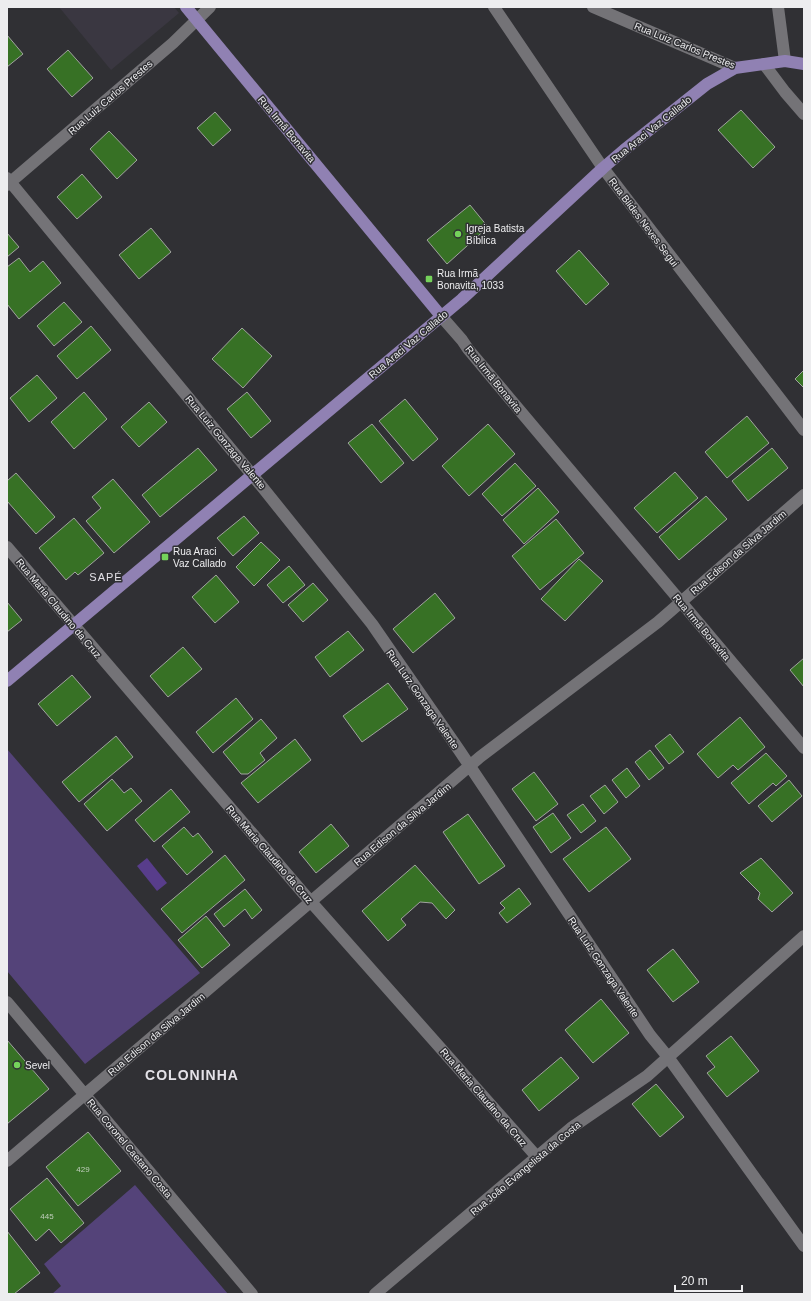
<svg xmlns="http://www.w3.org/2000/svg" width="811" height="1301" font-family="Arial,sans-serif">
<style>
.built{fill:#3a3741}
.green{fill:#544379}
.water{fill:#583d8b}
.building{fill:#377125;stroke:#a0a39f}
.lines{fill:none;stroke-linecap:round;stroke-linejoin:round}
.minor{stroke:#747377;stroke-width:12}
.major{stroke:#9081b3;stroke-width:12}
.poi-dot{fill:#75d25b;stroke:#303034;stroke-width:1.5}
.labels{text-anchor:middle;stroke-width:3;stroke-linejoin:round;paint-order:stroke}
.number-label{font-size:8px;fill:#c0cebc}
.street-label{font-size:10px;fill:#ededef;stroke:#303034}
.poi-label{font-size:10px;fill:#ededef;stroke:#303034;text-anchor:start}
.neighbourhood-label{font-size:11px;letter-spacing:1px;fill:#e4e2e8;stroke:#303034}
.district-label{font-size:14px;font-weight:bold;letter-spacing:1px;fill:#e4e2e8;stroke:#303034}
</style>
<rect width="100%" height="100%" fill="#303034"/>
<path class="built" d="M59,7H174L179,13L111,70Z"/>
<path class="green" d="M7,749L200,973L85,1064L7,971Z
M135,1185L228,1294H52L61,1286L44,1264Z"/>
<path class="water" d="M147,858L167,883L157,891L137,866Z"/>
<path class="building" d="M7,35L23,54L7,67Z
M68,50L93,78L72,97L47,69Z
M741,110L775,147L753,168L718,130Z
M215,112L231,130L213,146L197,128Z
M109,131L137,160L117,179L90,149Z
M82,174L102,197L77,219L57,197Z
M470,205L488,227L447,264L427,240Z
M151,228L171,252L139,279L119,255Z
M7,233L19,247L7,257Z
M579,250L609,284L586,305L556,271Z
M19,258L30,272L43,261L61,283L19,319L7,304V267Z
M64,302L82,322L54,346L37,326Z
M91,326L111,350L77,379L57,356Z
M242,328L272,356L243,388L212,359Z
M804,370V388L795,379Z
M37,375L57,398L29,422L10,398Z
M84,392L107,419L74,449L51,422Z
M247,392L271,421L251,438L227,409Z
M405,399L438,439L413,461L379,421Z
M149,402L167,422L139,447L121,427Z
M747,416L769,443L727,478L705,452Z
M372,424L404,463L381,483L348,443Z
M488,424L515,454L469,496L442,466Z
M198,448L217,470L160,517L142,495Z
M772,448L788,468L748,501L732,481Z
M515,463L536,486L502,516L482,494Z
M675,472L698,498L657,533L634,508Z
M16,473L55,517L36,534L7,501V481Z
M113,479L150,522L114,553L86,521L101,508L92,497Z
M538,488L559,512L524,544L503,520Z
M706,496L727,519L679,560L659,537Z
M244,516L259,533L233,556L217,538Z
M74,518L104,553L78,575L75,572L66,580L39,548Z
M556,519L584,553L540,590L512,556Z
M261,542L280,560L254,586L236,567Z
M579,559L603,581L565,621L541,599Z
M289,566L305,585L283,603L267,585Z
M216,575L239,602L215,623L192,597Z
M313,583L328,600L303,622L288,605Z
M435,593L455,618L413,653L393,629Z
M7,602L22,620L7,632Z
M348,631L364,650L330,677L315,657Z
M183,647L202,669L168,697L150,676Z
M804,658V687L790,670Z
M72,675L91,697L57,726L38,704Z
M388,683L408,709L362,742L343,716Z
M236,698L253,719L213,753L196,732Z
M740,717L765,747L738,770L733,765L718,778L697,754Z
M261,719L277,738L260,753L265,760L248,774H241L223,752Z
M670,734L684,752L669,764L655,746Z
M116,736L133,757L79,802L62,782Z
M295,739L311,760L258,803L241,783Z
M650,750L664,768L649,780L635,762Z
M766,753L787,776L776,786L773,783L749,804L731,783Z
M627,768L640,786L626,798L612,780Z
M534,772L558,804L536,821L512,789Z
M112,779L124,793L131,788L142,801L107,831L84,804Z
M789,780L802,796L772,822L758,806Z
M605,785L618,802L604,814L590,796Z
M171,789L190,812L154,842L135,820Z
M583,804L596,821L581,833L567,815Z
M553,813L571,838L551,853L533,827Z
M468,814L505,866L479,884L443,832Z
M331,824L349,846L316,873L299,852Z
M184,827L193,837L198,833L213,852L187,875L162,846Z
M606,827L631,859L589,892L563,859Z
M225,855L245,880L182,933L161,909Z
M761,858L793,893L772,912L758,899L760,893L740,873Z
M415,865L455,910L446,919L432,903L420,902L401,919L406,925L388,941L362,911Z
M519,888L531,904L507,923L499,913L505,908L500,903Z
M245,889L262,910L252,919L245,909L224,927L214,914Z
M206,916L230,945L202,968L178,940Z
M673,949L699,982L673,1002L647,970Z
M601,999L629,1033L593,1063L565,1030Z
M731,1036L759,1071L727,1097L707,1073L715,1067L706,1056Z
M7,1040L49,1089L7,1124Z
M561,1057L579,1078L539,1111L522,1090Z
M656,1084L684,1117L660,1137L632,1104Z
M88,1132L121,1171L78,1206L46,1167Z
M47,1178L84,1223L61,1243L49,1229L36,1241L10,1209Z
M7,1231L40,1273L14,1294H7Z"/>
<g class="lines">
<path class="minor" d="M494,7L603,168L804,430
M593,7L735,68
M778,7L785,61
M764,64L785,92L804,114
M7,178L263,488L372,624L459,750L650,1035L668,1057L804,1246
M7,185L173,43L210,7
M441,316L462,340L468,349L804,748
M7,547L304,894L537,1157
M7,1002L252,1294
M7,1161L480,757L658,622L804,495
M375,1294L571,1128L647,1076L804,936"/>
<path class="major" d="M186,7L441,316
M7,681L462,299L603,168L624,150L707,84L735,68L785,61L804,64"/>
</g>
<g class="poi-dot">
<circle cx="458" cy="234" r="4"/>
<rect x="425" y="275" width="8" height="8" rx="2"/>
<rect x="161" y="553" width="8" height="8" rx="2"/>
<circle cx="17" cy="1065" r="4"/>
</g>
<g class="labels">
<g class="number-label">
<text x="83" y="1172">429</text>
<text x="47" y="1219">445</text>
</g>
<g class="street-label">
<text transform="translate(685 45) rotate(22)" y="4">Rua Luiz Carlos Prestes</text>
<text transform="translate(110 97) rotate(-41)" y="4">Rua Luiz Carlos Prestes</text>
<text transform="translate(287 129) rotate(50)" y="4">Rua Irmã Bonavita</text>
<text transform="translate(651 129) rotate(-39)" y="4">Rua Araci Vaz Callado</text>
<text transform="translate(644 222) rotate(53)" y="4">Rua Blides Neves Segui</text>
<text transform="translate(408 344) rotate(-40)" y="4">Rua Araci Vaz Callado</text>
<text transform="translate(494 379) rotate(51)" y="4">Rua Irmã Bonavita</text>
<text transform="translate(226 442) rotate(50)" y="4">Rua Luiz Gonzaga Valente</text>
<text transform="translate(738 552) rotate(-41)" y="4">Rua Edison da Silva Jardim</text>
<text transform="translate(59 608) rotate(50)" y="4">Rua Maria Claudino da Cruz</text>
<text transform="translate(702 627) rotate(50)" y="4">Rua Irmã Bonavita</text>
<text transform="translate(423 699) rotate(55)" y="4">Rua Luiz Gonzaga Valente</text>
<text transform="translate(402 824) rotate(-40)" y="4">Rua Edison da Silva Jardim</text>
<text transform="translate(270 854) rotate(49)" y="4">Rua Maria Claudino da Cruz</text>
<text transform="translate(604 967) rotate(56)" y="4">Rua Luiz Gonzaga Valente</text>
<text transform="translate(156 1034) rotate(-40)" y="4">Rua Edison da Silva Jardim</text>
<text transform="translate(484 1097) rotate(49)" y="4">Rua Maria Claudino da Cruz</text>
<text transform="translate(130 1148) rotate(50)" y="4">Rua Coronel Caetano Costa</text>
<text transform="translate(525 1168) rotate(-40)" y="4">Rua João Evangelista da Costa</text>
</g>
<g class="poi-label">
<text x="466" y="232">Igreja Batista<tspan x="466" dy="12">Bíblica</tspan></text>
<text x="437" y="277">Rua Irmã<tspan x="437" dy="12">Bonavita, 1033</tspan></text>
<text x="173" y="555">Rua Araci<tspan x="173" dy="12">Vaz Callado</tspan></text>
<text x="25" y="1069">Sevel</text>
</g>
<g class="neighbourhood-label">
<text x="106" y="581">SAPÉ</text>
</g>
<g class="district-label">
<text x="192" y="1080">COLONINHA</text>
</g>
</g>
<rect width="811" height="1301" fill="none" stroke="#ededef" stroke-width="16"/>
<path d="M675 1285v6h67v-6" fill="none" stroke="#ededef" stroke-width="2"/>
<text x="681" y="1285" font-size="12" fill="#ededef" stroke="#303034" stroke-width="3" paint-order="stroke">20 m</text>
</svg>
